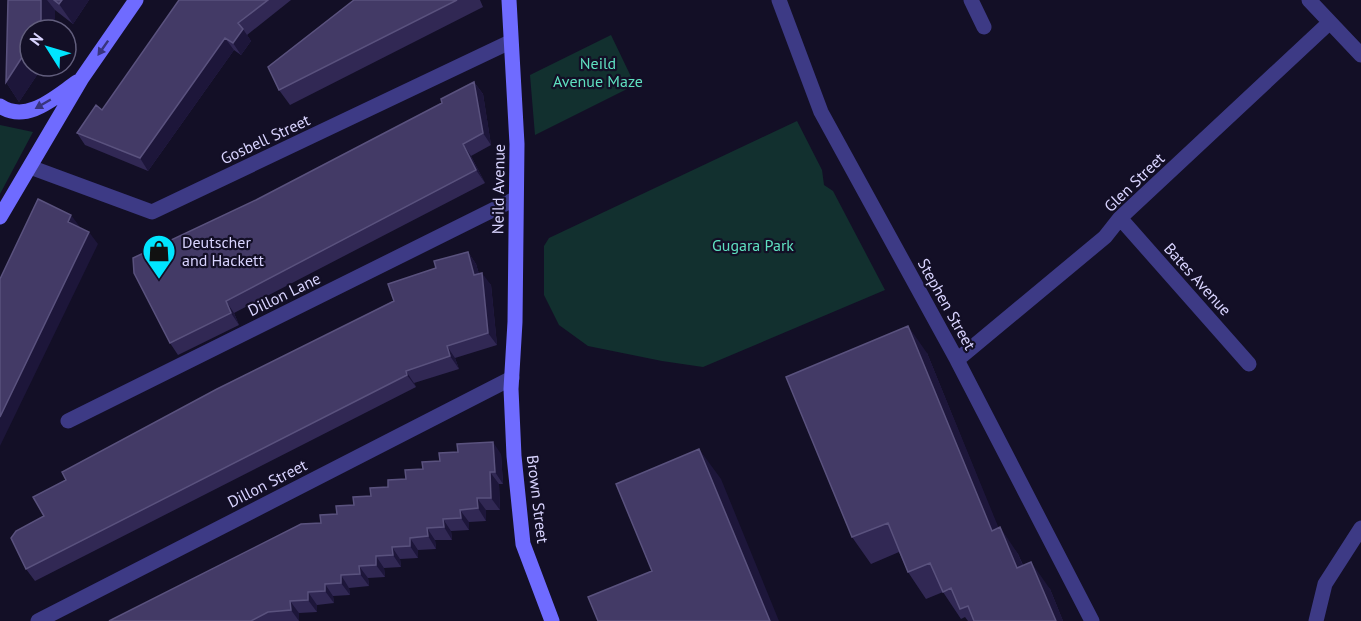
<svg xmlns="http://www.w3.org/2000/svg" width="1361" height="621" font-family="'PT Sans',sans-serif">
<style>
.green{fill:#12302f}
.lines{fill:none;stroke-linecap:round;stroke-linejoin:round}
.street{stroke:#3d3a85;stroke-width:15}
.secondary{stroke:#6f6bff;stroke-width:15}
.wall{fill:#312854}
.shaded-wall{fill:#1d163a}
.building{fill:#433a66;stroke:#5a527e;stroke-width:1.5}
.oneway{fill:#38347d}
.labels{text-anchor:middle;stroke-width:4.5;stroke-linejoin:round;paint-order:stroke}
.park-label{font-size:16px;fill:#5fe0c0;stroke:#130f26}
.street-label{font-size:16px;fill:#d9d4ff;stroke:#130f26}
.poi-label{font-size:16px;fill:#d9d4ff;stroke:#130f26;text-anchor:start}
</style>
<rect width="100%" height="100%" fill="#130f26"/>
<path class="green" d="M611,35L635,85L535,135L530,75Z
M797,121L822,170L824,185L833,191L885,290L703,367L662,361L588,346L559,325L544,295V246L549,238Z
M0,125L33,132L0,194Z"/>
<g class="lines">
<path class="street" d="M779,0L821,112L957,360L1092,621
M971,0L984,27
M1309,0L1361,55
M30,167L152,212L510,42
M1120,218L1249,364
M957,360L1105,237L1120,218L1330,22
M68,421L515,199
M38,621L512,378
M1316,621L1325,584L1361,528"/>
<path class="secondary" d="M509,0L517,144L515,322L511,389L514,456L523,544L552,621
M0,106C27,124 55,97 77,82
M0,217L82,78L136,0"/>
</g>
<path class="wall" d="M8,0H89L73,24L55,10V30H30V66H43L19,102L6,82Z
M179,0H291L247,35L251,41L241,55L234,50L148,171L85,145L77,133L102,110Z
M354,0H480L483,7L290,105L279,90Z
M474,82L483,94L491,145L471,156L485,183L234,313L239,325L178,355L170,343L256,200L442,103Z
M468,252L476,264L479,274L491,285L497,345L455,358L459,369L414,383L416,387L35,581L26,569L44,516L66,480L394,301L436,268Z
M927,353L998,528L1018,554L1023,565L1050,589L1063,621H968L965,617L961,619L943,592L926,599L908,572L899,552L871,564L852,537Z
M501,454L503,484H499L500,510H486V521L469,522V530L451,531L452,540H435L436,549L418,550V558L400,559L401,567L384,568L385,577L368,578L369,586L349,588L350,595L333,596L334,603L317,605V612L299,613V621H109L321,523L440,461Z"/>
<path class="shaded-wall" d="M41,0H47L55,10V30H40Z
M62,0H89L73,24L59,4Z
M243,29L251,41L241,55L233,43Z
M225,38L234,50L148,171L140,158Z
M30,45V66H43L19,102L6,82Z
M474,82L483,94L491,145L483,133Z
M463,144L471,156L485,183L476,170Z
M71,215L80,227L68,222Z
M89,232L98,244L0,446V417Z
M468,252L476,264L483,287L474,275Z
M482,273L491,285L497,345L488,333Z
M226,301L234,313L239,325L231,313Z
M908,326L927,353L1011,558L992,531Z
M447,346L455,358L459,369L450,356Z
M406,371L414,383L416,387L407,375Z
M493,442L501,454L503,484L495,472Z
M699,449L721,479L779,621H770Z
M490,472L499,484L500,510L491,498Z
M477,498L486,510V521L478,508Z
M460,510L469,522V530L461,518Z
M443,519L451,531L452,540L444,527Z
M1000,527L1018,554L1035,595L1017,568Z
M427,528L435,540L436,549L428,536Z
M410,538L418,550V558L410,546Z
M392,547L400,559L401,567L393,555Z
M376,556L384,568L385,577L376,565Z
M1031,562L1050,589L1063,621H1056Z
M359,566L368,578L369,586L360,574Z
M341,575L349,588L350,595L341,583Z
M325,584L333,596L334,603L325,591Z
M308,592L317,605V612L308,600Z
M290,601L299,613V621L291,610Z"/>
<path class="building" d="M8,0H41V28L40,30H30V45L6,82Z
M54,0H62L59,4Z
M179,0H268L238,23L243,29L233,43L225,38L140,158L77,133L96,105L102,110Z
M354,0H457L279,90L268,67Z
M474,82L483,133L463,144L476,170L226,301L231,313L170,343L134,273L133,258L256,200L442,103L441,99Z
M38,199L71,215L68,222L89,232L0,417V279Z
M468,252L474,275L482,273L488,333L447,346L450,356L406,371L407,375L26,569L11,538L16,531L44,516L33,497L66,480L62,472L217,389L394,301L388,284L436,268L434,261Z
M908,326L992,531L1000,527L1017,568L1031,562L1056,621H974L968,606L960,609L951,588L943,592L930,563L908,572L888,523L852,537L786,377Z
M493,442L495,472H490L491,498H477L478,508L460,510L461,518L443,519L444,527L427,528L428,536L410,538V546L392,547L393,555L376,556V565L359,566L360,574L341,575V583L325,584V591L308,592V600L290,601L291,610L268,612L251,621H109L301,524L321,523L320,515L337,514L336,506L354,505L353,497L371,496L370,488L388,487V480L406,479L405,470L423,469L422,462L440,461L439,453L458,452L457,444Z
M699,449L770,621H598L588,597L652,571L616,484Z"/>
<defs><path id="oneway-solid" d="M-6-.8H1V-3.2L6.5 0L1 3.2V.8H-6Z" transform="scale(1.5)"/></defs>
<g class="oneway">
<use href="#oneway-solid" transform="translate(103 48) rotate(125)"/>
<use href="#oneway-solid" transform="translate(43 104) rotate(150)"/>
</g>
<defs>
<g id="shop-pin" transform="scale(1.725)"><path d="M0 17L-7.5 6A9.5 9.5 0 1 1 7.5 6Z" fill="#00e5ff" stroke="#130f26"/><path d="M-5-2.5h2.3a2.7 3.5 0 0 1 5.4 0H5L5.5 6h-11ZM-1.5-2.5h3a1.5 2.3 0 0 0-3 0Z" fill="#111"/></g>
</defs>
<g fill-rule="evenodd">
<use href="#shop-pin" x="159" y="251"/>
</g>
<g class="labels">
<g class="park-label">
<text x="598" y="69">Neild<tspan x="598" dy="18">Avenue Maze</tspan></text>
<text x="753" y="251">Gugara Park</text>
</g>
<g class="street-label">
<text transform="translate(265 139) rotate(-25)" y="6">Gosbell Street</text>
<text transform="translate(1134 182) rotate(-44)" y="6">Glen Street</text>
<text transform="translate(498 189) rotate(-89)" y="6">Neild Avenue</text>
<text transform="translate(1198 279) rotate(48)" y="6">Bates Avenue</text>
<text transform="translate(284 294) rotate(-26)" y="6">Dillon Lane</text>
<text transform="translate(947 304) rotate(61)" y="6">Stephen Street</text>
<text transform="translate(267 483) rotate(-27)" y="6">Dillon Street</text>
<text transform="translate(538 499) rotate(83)" y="6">Brown Street</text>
</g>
<g class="poi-label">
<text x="182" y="248">Deutscher<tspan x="182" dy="18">and Hackett</tspan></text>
</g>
</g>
<g transform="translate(48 48) rotate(307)"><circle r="28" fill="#130f26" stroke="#625e7d" stroke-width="1.5"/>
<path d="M0-4.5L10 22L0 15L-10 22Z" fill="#00e5ff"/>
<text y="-9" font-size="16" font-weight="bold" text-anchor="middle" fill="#d9d4ff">N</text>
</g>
</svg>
